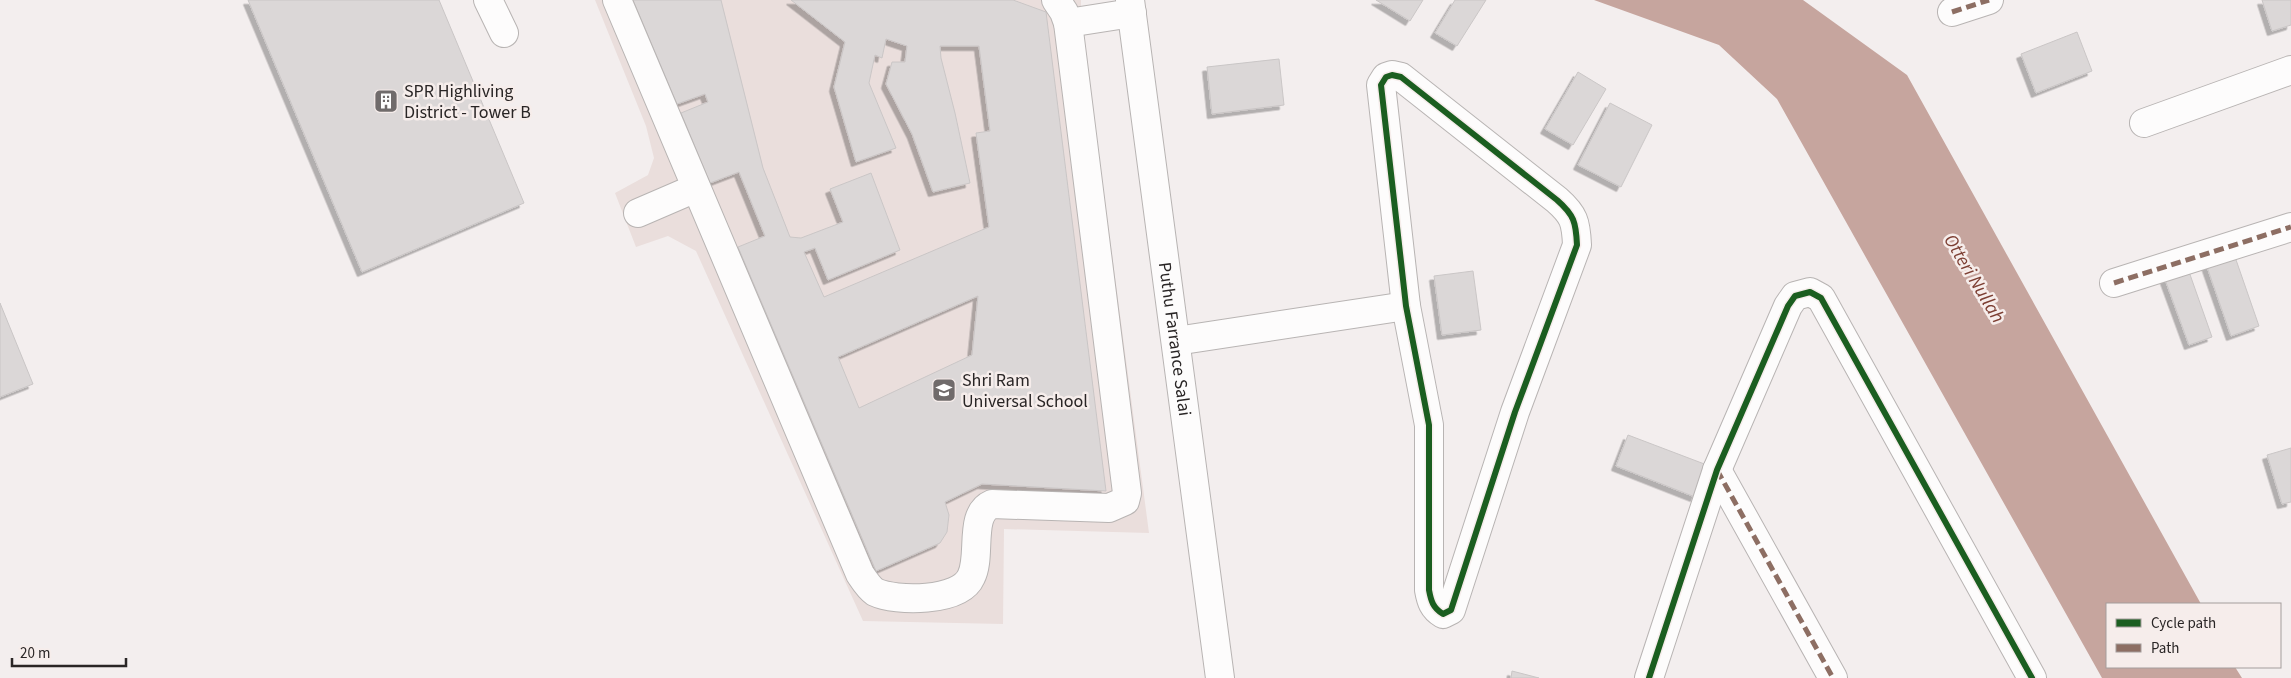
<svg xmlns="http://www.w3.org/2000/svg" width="2291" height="678" font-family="'Source Sans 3',sans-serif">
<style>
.built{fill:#eadedc}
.water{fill:#c6a59e}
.building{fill:#dbd7d7;stroke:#cac6c6;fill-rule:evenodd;filter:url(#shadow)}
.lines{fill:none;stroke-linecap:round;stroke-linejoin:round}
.minor-casing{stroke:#b8b4b3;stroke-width:30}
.minor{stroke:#fdfcfc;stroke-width:28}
.quiet{stroke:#8d6e63;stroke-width:5;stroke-dasharray:10 5;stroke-linecap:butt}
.cycleway-casing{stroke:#f6edeb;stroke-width:9}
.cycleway{stroke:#1b5e20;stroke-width:6}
.labels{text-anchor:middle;stroke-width:5;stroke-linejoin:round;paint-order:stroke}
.poi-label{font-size:18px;fill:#292525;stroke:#f6edeb;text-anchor:start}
.street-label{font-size:18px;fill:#292525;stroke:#f6edeb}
.water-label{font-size:19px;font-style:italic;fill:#7d3f33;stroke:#f6edeb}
</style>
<defs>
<filter id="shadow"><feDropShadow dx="-4.5" dy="4.5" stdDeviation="0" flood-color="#0004"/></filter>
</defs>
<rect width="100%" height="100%" fill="#f3eeee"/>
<path class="built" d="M595,0H1081V21L1149,533L1004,529L1003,624L863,621L696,251L668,236L636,247L615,193L648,175L654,158L646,126Z"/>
<path class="water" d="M1594,0H1803L1907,75L2201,604H2107V667H2235L2242,678H2102L1777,99L1719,45Z"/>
<path class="building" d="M248,0H439L524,203L362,272Z
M633,0H721L763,168L790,237L801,238L843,222L830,189L871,173L900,250L828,280L815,248L804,252L824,297L989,227L976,133L990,131L979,46H940L941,58L955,113L970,183L933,192L912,134L886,84L892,62H905L907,46L886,39L882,58L875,55L869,83L896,148L856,162L834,87L845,42L791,0H1013L1046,12L1106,491L982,484L945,502L949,515L947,532L940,543L876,571L738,247L765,236L739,172L710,183L681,113L708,102L705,94L677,104ZM978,296L972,355L859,408L838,357Z
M1376,0H1423L1410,21Z
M1455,0H1486L1457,46L1435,33Z
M2262,0H2291V25L2272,31Z
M2077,32L2092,71L2036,93L2021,54Z
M1279,59L1284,105L1212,114L1207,67Z
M1578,72L1606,89L1573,145L1545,129Z
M1610,103L1652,125L1621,187L1578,165Z
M2234,254L2259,326L2231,336L2206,264Z
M2187,266L2212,337L2189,345L2163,274Z
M1473,271L1481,330L1442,335L1434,276Z
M0,303L33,384L0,397Z
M1628,435L1707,465L1695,497L1616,466Z
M2291,448V502L2282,504L2267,455Z
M1512,671L1539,678H1511Z"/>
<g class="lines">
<g class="minor-casing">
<g id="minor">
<path d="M488,0L504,33"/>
<path d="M617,0L860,574C864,580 869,588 875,592C896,602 960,602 971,577C982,556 968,514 992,504L1109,508L1125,501L1127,493L1068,23L1064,12L1056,0"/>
<path id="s1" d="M1130,0L1220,678"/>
<path d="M1952,12L1989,0"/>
<path d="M1068,23L1132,13"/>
<path d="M1392,75L1401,77L1557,200C1574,215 1576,222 1577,245L1515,412L1451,610L1443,614C1433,608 1431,601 1429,590V425L1406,306L1381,85L1386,77Z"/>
<path d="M2144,123L2291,70"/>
<path d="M638,213L696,188"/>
<path d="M2114,283L2291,227"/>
<path d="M1176,341L1406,306"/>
<path d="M1717,470L1833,678"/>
<path d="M1649,678L1717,470L1788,306L1795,296L1810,292L1821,298L2032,678"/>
</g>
</g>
<use href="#minor" class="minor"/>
<path class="quiet" d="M1952,12L1989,0
M2114,283L2291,227
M1717,470L1833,678"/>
<g class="cycleway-casing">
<path id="cycleway" d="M1392,75L1401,77L1557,200C1574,215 1576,222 1577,245L1515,412L1451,610L1443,614C1433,608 1431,601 1429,590V425L1406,306L1381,85L1386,77Z
M1649,678L1717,470L1788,306L1795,296L1810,292L1821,298L2032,678"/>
</g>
<use href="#cycleway" class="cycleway"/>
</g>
<defs>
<g id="building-square" transform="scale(1.25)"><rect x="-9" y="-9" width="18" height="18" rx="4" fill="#706b6b" stroke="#f6edeb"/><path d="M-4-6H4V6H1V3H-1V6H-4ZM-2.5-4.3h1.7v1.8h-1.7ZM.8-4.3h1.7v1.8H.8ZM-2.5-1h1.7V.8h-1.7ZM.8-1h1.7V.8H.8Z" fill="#fff"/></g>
<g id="school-square" transform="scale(1.25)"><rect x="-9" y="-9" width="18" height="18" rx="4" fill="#706b6b" stroke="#f6edeb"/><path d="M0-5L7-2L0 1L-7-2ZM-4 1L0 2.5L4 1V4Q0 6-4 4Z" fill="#fff"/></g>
</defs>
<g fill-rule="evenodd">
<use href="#building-square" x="386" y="101"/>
<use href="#school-square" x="944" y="390"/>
</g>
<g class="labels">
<g class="poi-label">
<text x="404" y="97">SPR Highliving<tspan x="404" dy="21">District - Tower B</tspan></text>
<text x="962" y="386">Shri Ram<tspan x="962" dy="21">Universal School</tspan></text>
</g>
<g class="street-label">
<text dy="6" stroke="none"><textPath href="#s1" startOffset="342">Puthu Farrance Salai</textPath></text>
</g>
<g class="water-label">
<text transform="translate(1975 278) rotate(59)" y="7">Otteri Nullah</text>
</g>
</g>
<rect x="2106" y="603" width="175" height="65" fill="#f6edeb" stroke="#a49d9c"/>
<rect x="2116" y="619" width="25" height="8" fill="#1b5e20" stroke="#a49d9c"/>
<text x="2151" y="628" font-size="15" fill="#292525">Cycle path</text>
<rect x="2116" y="644" width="25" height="8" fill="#8d6e63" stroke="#a49d9c"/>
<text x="2151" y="653" font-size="15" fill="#292525">Path</text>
<path d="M12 658v8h114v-8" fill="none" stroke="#292525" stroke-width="2.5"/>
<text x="20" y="658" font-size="15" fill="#292525" stroke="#f6edeb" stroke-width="4" paint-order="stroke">20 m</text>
</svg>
